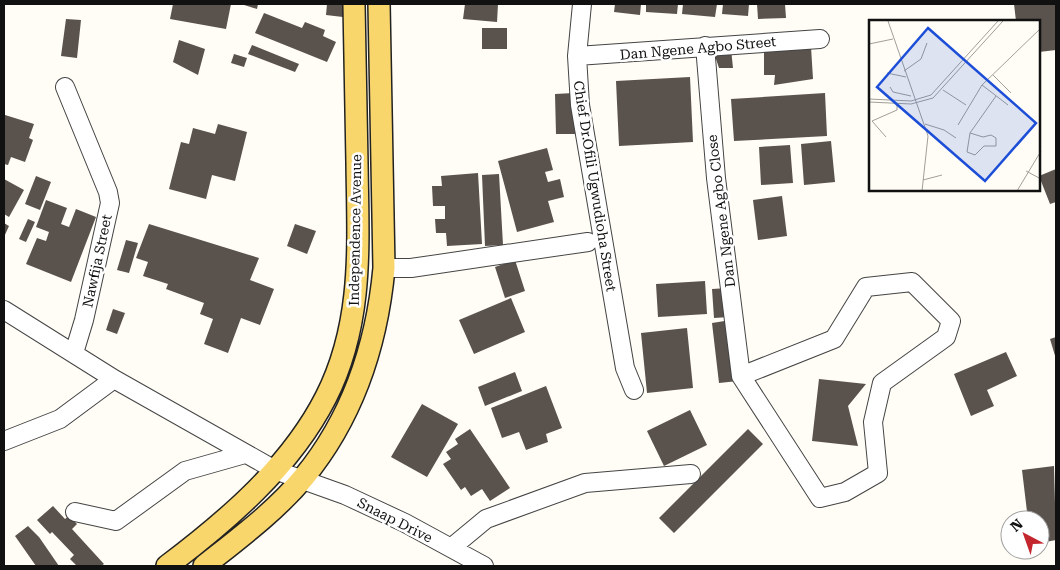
<svg xmlns="http://www.w3.org/2000/svg" width="1060" height="570" font-family="'Roboto Serif',serif">
<style>
.building{fill:#5a524d}
.lines{fill:none;stroke-linecap:round;stroke-linejoin:round}
.minor-casing{stroke:#444;stroke-width:20}
.major-casing{stroke:#222;stroke-width:24}
.minor{stroke:#fff;stroke-width:18}
.major{stroke:#f9d66b;stroke-width:21}
.labels{text-anchor:middle;stroke-width:5;stroke-linejoin:round;paint-order:stroke}
.street-label{font-size:14px;fill:#111;stroke:#fff}
.inset-road{fill:none;stroke:#a09f9a;stroke-width:1}
.view{fill:#1d4ed8;fill-opacity:0.15;stroke:#1d4ed8;stroke-width:2.5}
.inset-edge{fill:none;stroke:#111;stroke-width:2.5}
</style>
<rect width="100%" height="100%" fill="#fffdf5"/>
<path class="building" d="M173,4H231L226,29L170,19Z
M241,4H258L257,9Z
M327,4H345L343,17L326,15Z
M465,4H498L497,22L463,19Z
M615,4H641L640,15L614,12Z
M646,4H678L677,14L646,12Z
M683,4H717L715,17L682,14Z
M723,4H749L748,16L722,14Z
M757,4H785L786,18L758,19Z
M1014,4H1056V50L1039,52V21H1016Z
M264,13L302,28L305,22L325,30L323,36L336,42L327,62L255,33Z
M66,19L81,20L77,58L61,56Z
M482,28H507V49H482Z
M179,40L205,49L198,75L173,62Z
M252,45L299,64L295,72L248,54Z
M811,47L813,79L774,85L775,75H764V51Z
M731,49L733,68H719L714,53Z
M234,54L247,58L244,67L231,63Z
M690,77L693,142L619,146L616,81Z
M574,93L575,134H556L555,94Z
M825,93L827,136L734,141L731,99Z
M5,115L34,124L29,138L33,140L25,162L11,157L8,165L4,164Z
M218,124L247,132L235,181L212,175L206,199L169,189L181,142L189,144L193,128L215,134Z
M831,141L835,182L804,185L801,144Z
M790,145L793,183L761,185L759,147Z
M547,148L553,170L545,172L548,182L560,179L564,197L548,201L554,222L517,232L498,161Z
M1056,169V202L1050,204L1039,176Z
M478,173L482,244L447,246L446,233H436L435,219H445V206H433L432,186H442L441,176Z
M499,174L503,245L485,246L482,175Z
M36,176L51,182L40,210L25,204Z
M4,179L24,190L9,217L4,214Z
M782,196L787,236L758,240L753,200Z
M46,200L67,208L61,224L69,227L76,209L96,217L71,282L26,264L37,238L46,241L49,232L36,227Z
M28,219L35,222L26,242L19,239Z
M4,223L9,226L4,237Z
M149,224L259,258L250,280L274,289L260,325L241,318L228,353L204,344L213,319L200,314L204,303L166,289L168,284L143,276L148,262L136,258Z
M295,224L316,231L307,254L287,246Z
M126,240L138,243L129,273L117,270Z
M515,260L525,291L505,298L495,267Z
M705,281L707,314L658,317L656,284Z
M728,288L729,317L714,318L712,289Z
M511,298L525,332L474,354L459,320Z
M113,309L125,313L117,334L106,330Z
M731,320L738,381L719,383L712,323Z
M687,328L693,388L647,393L641,333Z
M1056,337V359L1050,339Z
M1006,352L1017,376L987,390L994,406L971,416L954,374Z
M515,372L522,391L485,406L478,387Z
M819,379L866,384L848,406L858,446L812,441Z
M546,386L562,428L546,434L548,442L526,450L519,432L502,438L491,408Z
M422,404L458,424L427,477L391,457Z
M690,410L707,445L664,466L647,431Z
M470,429L510,488L490,501L482,489L471,496L465,487L461,490L443,464L451,459L446,452L458,444L455,439Z
M748,429L763,444L674,533L659,518Z
M1054,466L1056,540L1040,543V520H1028L1022,470Z
M53,506L65,519L69,516L77,524L72,529L104,564L101,566H77L70,559L74,555L52,532L50,534L37,520Z
M28,526L39,537L59,566H36L15,536Z"/>
<g class="lines">
<g class="minor-casing">
<path id="minor" d="M582,4L577,56L580,105L625,368L634,390
M705,46L716,178L741,376L820,498L845,492L878,473L873,422L882,383L946,337L951,321L912,282L866,287L834,339L741,376
M577,56L820,39
M65,87L108,192L110,203L84,320L74,353
M384,268H411L588,242
M4,310L114,379L275,470L345,495L405,523L484,566
M4,441L60,419L114,379
M75,512L116,521L185,471L245,454
M451,548L486,519L585,483L691,474"/>
</g>
<g class="major-casing">
<path id="major" d="M167,566C228,520 291,466 326,397C364,322 358,244 357,163C356,110 355,57 354,4
M204,566C238,539 276,511 304,477C353,417 377,344 384,268L379,4"/>
</g>
<use href="#minor" class="minor"/>
<use href="#major" class="major"/>
</g>
<g class="labels">
<g class="street-label">
<text transform="translate(698 48) rotate(-5)" y="5">Dan Ngene Agbo Street</text>
<text transform="translate(595 186) rotate(81)" y="5">Chief Dr.Ofili Ugwudioha Street</text>
<text transform="translate(721 211) rotate(-97)" y="5">Dan Ngene Agbo Close</text>
<text transform="translate(355 230) rotate(-89)" y="5">Independence Avenue</text>
<text transform="translate(97 261) rotate(-78)" y="5">Nawfija Street</text>
<text transform="translate(395 520) rotate(27)" y="5">Snaap Drive</text>
</g>
</g>
<g transform="translate(869 20)">
<rect width="171" height="171" fill="#fffdf5"/>
<path class="inset-road" d="M19,1L59,116L53,171M0,24L24,19M35,51L52,39L58,23M18,53L37,57M124,55L142,73M113,65L139,85M21,67L24,72L42,76M74,70L97,85M0,79L42,81L62,75L129,1M0,82L42,84L64,78L134,1M56,104L75,110L87,118M89,105L113,65L172,8M101,113L114,117L122,115L127,118V126H115L106,135L98,132L101,113L127,76M17,117L3,101L28,90V84M157,151L172,159M54,160L73,155M148,171L172,131"/>
<path class="view" d="M59,8L167,103L116,161L8,67Z"/>
<rect width="171" height="171" class="inset-edge"/>
</g>
<rect width="1060" height="570" fill="none" stroke="#111111" stroke-width="10"/>
<g transform="translate(1025 535) rotate(319)"><circle r="24" fill="#ffffff" stroke="#a0a0a0"/>
<path d="M0-4L9 19L0 12L-9 19Z" fill="#c4262e"/>
<text y="-8" font-size="14" font-weight="bold" text-anchor="middle" fill="#111111">N</text>
</g>
</svg>
